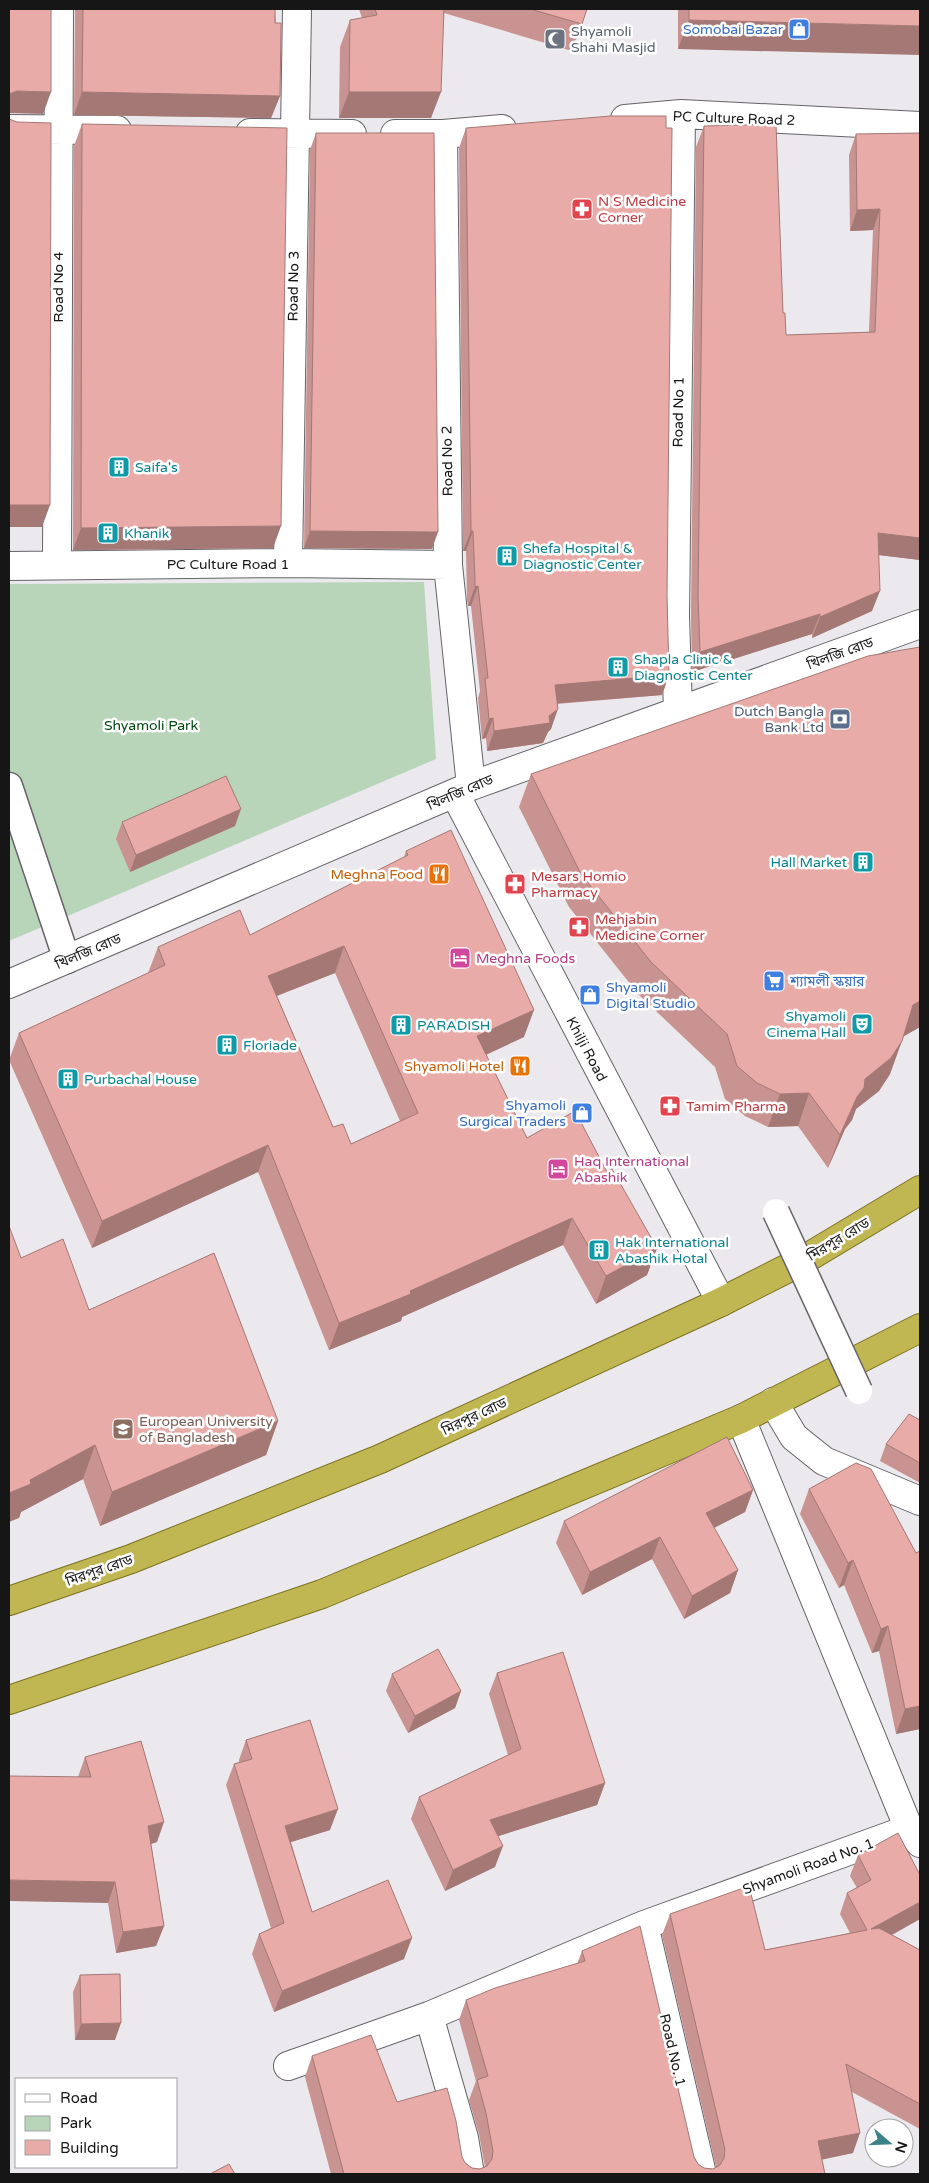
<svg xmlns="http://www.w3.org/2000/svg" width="929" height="2183" font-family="'Varela Round','Noto Sans Bengali',sans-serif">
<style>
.green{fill:#b8d5ba}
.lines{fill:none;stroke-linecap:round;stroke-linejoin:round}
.pedestrian-casing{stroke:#656367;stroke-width:29}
.minor-casing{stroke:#656367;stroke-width:30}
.trunk-casing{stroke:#7a7221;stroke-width:30}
.pedestrian{stroke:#fff;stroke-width:26}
.minor{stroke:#fff;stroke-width:28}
.trunk{stroke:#c0b652;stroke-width:28}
.pedestrian-bridge-casing{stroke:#656367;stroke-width:29;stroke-linecap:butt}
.pedestrian-bridge{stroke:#fff;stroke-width:26}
.wall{fill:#c89390;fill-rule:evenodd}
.shaded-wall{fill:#a37875}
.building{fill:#e9aba7;stroke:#a37875;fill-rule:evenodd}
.labels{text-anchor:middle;stroke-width:5;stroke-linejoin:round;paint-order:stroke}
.shop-label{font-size:14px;fill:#366cbe;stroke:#fff;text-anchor:end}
.worship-label{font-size:14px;fill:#5b616d;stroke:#fff;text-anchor:start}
.street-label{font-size:14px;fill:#161617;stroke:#fff}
.health-label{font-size:14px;fill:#be3a42;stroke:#fff;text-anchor:start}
.culture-label{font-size:14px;fill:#0d838f;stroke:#fff;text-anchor:start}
.service-label{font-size:14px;fill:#4e5e75;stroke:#fff;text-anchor:end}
.park-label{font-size:14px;fill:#004613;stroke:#fff}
.food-label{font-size:14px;fill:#c56008;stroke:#fff;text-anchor:end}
.hotel-label{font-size:14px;fill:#b23c85;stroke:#fff;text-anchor:start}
.education-label{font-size:14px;fill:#785e54;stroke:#fff;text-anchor:start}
</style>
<rect width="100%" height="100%" fill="#ebe9ee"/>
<path class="green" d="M424,582L436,759L9,941V584Z"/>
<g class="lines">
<g class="pedestrian-casing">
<path id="pedestrian" d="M9,786L67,960"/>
</g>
<g class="minor-casing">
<path id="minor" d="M625,119L681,114L920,126
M9,129L117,130
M250,133L352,134
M395,134H443L502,129
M443,134L448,565L471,786
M288,563L297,9
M57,565L59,9
M9,566L288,563L448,565
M678,711L675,616L681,114
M455,794L721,1302
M9,984L471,786L920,624
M773,1402L794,1437L824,1461L920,1501
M741,1419L909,1829
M644,1925L702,2174
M429,2016L464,2138L470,2174
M288,2066L429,2016L644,1925L909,1829L920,1843"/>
</g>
<g class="trunk-casing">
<path id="trunk" d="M9,1601L131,1559L380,1459L721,1302L800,1262L920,1190
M9,1700L322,1594L741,1419L920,1328"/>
</g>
<use href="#pedestrian" class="pedestrian"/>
<use href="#minor" class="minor"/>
<use href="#trunk" class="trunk"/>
<g class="pedestrian-bridge-casing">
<path id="pedestrian-bridge" d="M776,1212L859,1391"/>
</g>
<use href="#pedestrian-bridge" class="pedestrian-bridge"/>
</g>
<path class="wall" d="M75,9H275L280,96L271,118L74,115Z
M359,9H587L572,51L444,13L431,118H339L340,47L350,20L362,18Z
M678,9H920L678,49Z
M82,124L273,548L73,550L74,146Z
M704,126L783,313L786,335L869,332L873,230L850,231L849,155L856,134L920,133V560L879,555L872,611L812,638V634L692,672L691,616L696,147Z
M466,128L667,596L669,675L662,695L557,704L551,729L548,732L543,743L487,751L486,738L482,739L478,698L480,691L471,606H468L467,600L466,551H463L459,148Z
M316,133L432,549L304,548L310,150Z
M920,647V1027L903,1036L890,1074L879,1091L856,1109L852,1120L845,1129L828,1168L798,1126L768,1127L745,1116L725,1099L715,1067L639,995L569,907L519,807L531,774Z
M122,822L235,826L130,872L116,839Z
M406,851L524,1037L486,1055L527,1138L607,1172L657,1248L647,1275L596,1304L563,1245L402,1317L401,1321L329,1350L258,1172L92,1248L9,1060L19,1033L148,973L158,947L250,935L404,857ZM335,973L400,1121L351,1144L333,1127L277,996Z
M21,1258L89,1310L278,1421L266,1455L100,1526L83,1479L21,1512L19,1518Z
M920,1420V1483L880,1461L886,1444Z
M809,1489L916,1553L920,1551V1729L896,1734L879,1651L872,1653L844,1585L839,1588L800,1514Z
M753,1490L745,1512L714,1528L738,1570L730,1593L684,1619L652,1559L582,1595L556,1543L564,1521Z
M497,1673L605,1783L597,1805L498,1836L495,1867L445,1891L411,1819L419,1797L508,1755L489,1694Z
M392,1674L461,1691L455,1708L408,1733L386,1691Z
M246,1740L330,1830L291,1842L312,1912L404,1959L274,2012L252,1954L259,1934L271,1928L226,1785L234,1764L239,1762V1760Z
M85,1757L157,1842L151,1844L164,1926L156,1946L116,1953L108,1903L78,1777Z
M858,1855L920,1919L892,1935L920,1950V2129L852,2092L853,2153L822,2159L825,2174H331L305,2077L312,2056L397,2102L462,2157L465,2163L472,2168L480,2169L485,2167L479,2134L469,2100L476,2081L459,2020L466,2000L577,1964L582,1951L698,2164L704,2168L713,2169L716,2167L662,1935L670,1914L765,1950L850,1933L840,1914L847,1893L857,1888L850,1876Z
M80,1975L115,2040H75L73,1992Z"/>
<path class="shaded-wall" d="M689,20L920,26V55L678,49Z
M17,91L51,92L43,114L9,113V94Z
M82,92L280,96L271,118L74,115Z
M349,92H441L431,118H339Z
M880,209L873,230L850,231L857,210Z
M9,505H50L42,527H9Z
M281,526L273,548L73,550L81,528Z
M310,531L438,532L432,549L304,548Z
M471,531H473L466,551H463Z
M878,533L920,538V560L870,554Z
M478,586L471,606H468L475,587Z
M880,591L872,611L812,638L820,617Z
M820,614L812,634L692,672L700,652Z
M669,675L662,695L548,704L555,685Z
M558,709L551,729L548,732L543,743L487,751L494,731L549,716Z
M493,718L486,738L482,739L489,719Z
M241,809L235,826L130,872L136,855Z
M344,946L335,973L258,1003L268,976Z
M920,1001V1027L901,1038L913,1005Z
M534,1010L524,1037L467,1063L477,1036Z
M902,1041L890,1074L879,1091L856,1109L852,1120L845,1129L828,1168L840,1135L865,1079Z
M809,1093L798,1126L768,1127L780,1094Z
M268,1145L258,1172L92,1248L102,1221Z
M572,1218L563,1245L402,1317L401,1321L329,1350L339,1323Z
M657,1248L647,1275L596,1304L606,1276Z
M278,1421L266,1455L100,1526L112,1492Z
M95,1445L83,1479L21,1512L19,1518L9,1522V1493L30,1480Z
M753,1490L745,1512L698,1536L706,1513Z
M660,1537L652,1559L582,1595L590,1572Z
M853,1560L844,1585L839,1588L848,1563Z
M738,1570L730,1593L684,1619L692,1596Z
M888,1626L879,1651L872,1653L881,1629Z
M461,1691L455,1708L408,1733L415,1716Z
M920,1706V1729L896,1734L905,1709Z
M605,1783L597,1805L483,1841L490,1820Z
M338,1809L330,1830L278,1846L285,1826Z
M164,1822L157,1842L141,1847L148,1826Z
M503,1846L495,1867L445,1891L453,1870Z
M9,1880L115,1882L108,1903L9,1901Z
M920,1902V1919L864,1950L871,1929Z
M164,1926L156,1946L116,1953L123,1932Z
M412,1938L404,1959L274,2012L282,1991Z
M121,2023L115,2040H75L81,2024Z
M860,2133L853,2153L811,2162L818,2141Z"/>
<path class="building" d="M9,9H51V92L17,91L9,94Z
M83,9H275V23H281L280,96L82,92Z
M375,9H444L441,92H349L350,20L377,15Z
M530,9H587L582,24Z
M689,9H920V26L689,20Z
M611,116H666V128H672L667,596L669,675L555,685L558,709L549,716L550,723L494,731L493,718L489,719L485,678H488L478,586L475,587V580L473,531H471L466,128Z
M9,119L17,122L51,123L50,505H9Z
M82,124L287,128L281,526L81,528Z
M776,124L783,313H785L786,335L875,332L880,209L857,210L856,134L920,133V538L878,533L880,591L820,617V614L700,652L698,595L704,126Z
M316,133H434L438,532L310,531Z
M920,647V1001L913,1005L902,1041L891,1058L865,1079L864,1088L857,1097L840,1135L809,1093L780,1094L757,1083L737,1066L727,1034L651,962L581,874L531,774L868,656Z
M226,776L241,809L136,855L122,822Z
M451,830L534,1010L477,1036L527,1138L575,1111L607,1172L612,1169L657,1248L606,1276L572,1218L410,1291L411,1294L339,1323L268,1145L102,1221L19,1033L165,965L158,947L240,910L250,935L408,855L406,851ZM344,946L418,1113L351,1144L343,1124L333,1127L268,976Z
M9,1226L21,1258L63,1239L89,1310L214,1253L278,1421L112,1492L95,1445L30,1480L31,1484L9,1493Z
M909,1414L920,1420V1463L886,1444Z
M727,1437L753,1490L706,1513L738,1570L692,1596L660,1537L590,1572L564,1521Z
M856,1463L871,1469L916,1553L920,1551V1706L905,1709L888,1626L881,1629L853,1560L848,1563L809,1489Z
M438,1649L461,1691L415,1716L392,1674Z
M563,1652L605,1783L490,1820L503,1846L453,1870L419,1797L521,1749L497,1673Z
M310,1720L338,1809L285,1826L312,1912L388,1880L412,1938L282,1991L259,1934L284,1923L234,1764L252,1759L246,1740Z
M141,1741L164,1822L148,1826L164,1926L123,1932L115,1882L9,1880V1776L91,1777L85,1757Z
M898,1833L920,1875V1902L871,1929L879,1928L920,1950V2104L846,2064L860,2133L818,2141L825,2174H344L312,2056L371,2035L397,2102L447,2088L456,2121L462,2157L465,2163L472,2168L480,2169L487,2166L492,2159L493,2151L486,2113L477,2080L488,2076L466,2000L495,1988L585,1961L582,1951L640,1926L694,2157L698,2164L704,2168L713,2169L720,2165L724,2158L725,2150L670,1914L749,1886L765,1950L867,1930L847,1893L871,1880L858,1855Z
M120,1974L121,2023L81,2024L80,1975Z
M229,2164L235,2174H210Z"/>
<defs>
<g id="shop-square" transform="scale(1.125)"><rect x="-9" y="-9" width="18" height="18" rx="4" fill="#3f7fe0" stroke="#fff"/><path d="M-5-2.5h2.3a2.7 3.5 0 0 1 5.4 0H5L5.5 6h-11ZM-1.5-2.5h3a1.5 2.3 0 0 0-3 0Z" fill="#fff"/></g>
<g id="mosque-square" transform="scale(1.125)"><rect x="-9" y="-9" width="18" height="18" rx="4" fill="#6b7280" stroke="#fff"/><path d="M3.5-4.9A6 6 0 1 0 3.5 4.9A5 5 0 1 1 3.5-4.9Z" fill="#fff"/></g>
<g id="pharmacy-square" transform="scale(1.125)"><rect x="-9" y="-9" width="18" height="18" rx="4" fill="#e0444e" stroke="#fff"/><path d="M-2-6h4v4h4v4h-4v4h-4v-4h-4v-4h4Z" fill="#fff"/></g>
<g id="building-square" transform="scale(1.125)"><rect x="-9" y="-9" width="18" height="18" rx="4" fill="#0f9aa8" stroke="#fff"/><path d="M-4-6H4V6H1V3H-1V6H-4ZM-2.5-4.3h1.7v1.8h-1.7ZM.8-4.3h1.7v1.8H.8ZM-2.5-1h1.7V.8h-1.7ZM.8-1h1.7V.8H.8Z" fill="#fff"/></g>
<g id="bank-square" transform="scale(1.125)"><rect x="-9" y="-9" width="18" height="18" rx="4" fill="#5c6f8a" stroke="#fff"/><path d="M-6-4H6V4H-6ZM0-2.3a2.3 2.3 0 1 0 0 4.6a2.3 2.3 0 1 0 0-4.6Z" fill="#fff"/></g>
<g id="restaurant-square" transform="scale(1.125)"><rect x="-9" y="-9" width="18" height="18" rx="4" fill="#e8710a" stroke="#fff"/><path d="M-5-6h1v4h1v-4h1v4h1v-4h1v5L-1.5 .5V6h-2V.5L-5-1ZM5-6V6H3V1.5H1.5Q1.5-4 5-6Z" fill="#fff"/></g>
<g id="hotel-square" transform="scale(1.125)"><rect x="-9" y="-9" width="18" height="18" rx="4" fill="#d1479c" stroke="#fff"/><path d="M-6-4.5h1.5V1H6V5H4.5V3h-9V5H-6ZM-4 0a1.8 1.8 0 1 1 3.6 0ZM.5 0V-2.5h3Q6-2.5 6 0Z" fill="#fff"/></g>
<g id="supermarket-square" transform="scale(1.125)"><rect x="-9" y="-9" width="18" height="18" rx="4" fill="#3f7fe0" stroke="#fff"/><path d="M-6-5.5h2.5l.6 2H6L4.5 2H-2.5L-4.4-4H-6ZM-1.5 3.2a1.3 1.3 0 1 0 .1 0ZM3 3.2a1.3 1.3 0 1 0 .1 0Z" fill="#fff"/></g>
<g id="theatre-square" transform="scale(1.125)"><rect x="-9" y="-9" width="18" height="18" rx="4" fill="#0f9aa8" stroke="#fff"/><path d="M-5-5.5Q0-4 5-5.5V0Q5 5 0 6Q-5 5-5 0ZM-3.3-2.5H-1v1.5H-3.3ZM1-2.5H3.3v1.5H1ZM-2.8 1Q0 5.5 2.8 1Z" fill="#fff"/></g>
<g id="university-square" transform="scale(1.125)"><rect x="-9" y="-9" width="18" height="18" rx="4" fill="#8d6e63" stroke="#fff"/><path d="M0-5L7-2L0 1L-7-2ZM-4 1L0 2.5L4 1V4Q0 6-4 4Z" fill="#fff"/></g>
</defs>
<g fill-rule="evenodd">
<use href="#shop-square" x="799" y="29"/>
<use href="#mosque-square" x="555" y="39"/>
<use href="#pharmacy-square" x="582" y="209"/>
<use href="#building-square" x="119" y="467"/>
<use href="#building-square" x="108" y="533"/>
<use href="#building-square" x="507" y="556"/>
<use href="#building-square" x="618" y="667"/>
<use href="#bank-square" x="840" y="719"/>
<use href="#building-square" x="863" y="862"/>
<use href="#restaurant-square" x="439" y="874"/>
<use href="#pharmacy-square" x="515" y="884"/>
<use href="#pharmacy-square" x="579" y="927"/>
<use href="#hotel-square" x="460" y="958"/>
<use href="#supermarket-square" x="774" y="981"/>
<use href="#shop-square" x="590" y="995"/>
<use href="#theatre-square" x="862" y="1024"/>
<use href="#building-square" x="401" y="1025"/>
<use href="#building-square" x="227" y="1045"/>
<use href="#restaurant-square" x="520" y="1066"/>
<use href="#building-square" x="68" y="1079"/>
<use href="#pharmacy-square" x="670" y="1106"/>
<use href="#shop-square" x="582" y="1113"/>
<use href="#hotel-square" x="558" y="1169"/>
<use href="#building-square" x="599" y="1250"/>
<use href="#university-square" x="123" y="1429"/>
</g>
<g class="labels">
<g class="shop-label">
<text x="783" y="34">Somobai Bazar</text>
<text x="790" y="986" text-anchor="start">শ্যামলী স্কয়ার</text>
<text x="606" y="992" text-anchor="start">Shyamoli<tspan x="606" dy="16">Digital Studio</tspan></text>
<text x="566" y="1110">Shyamoli<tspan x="566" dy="16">Surgical Traders</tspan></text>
</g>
<g class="worship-label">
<text x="571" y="36">Shyamoli<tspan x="571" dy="16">Shahi Masjid</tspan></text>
</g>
<g class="street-label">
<text transform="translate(734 118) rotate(2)" y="5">PC Culture Road 2</text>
<text transform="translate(293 286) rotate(-89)" y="5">Road No 3</text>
<text transform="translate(58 287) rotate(-90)" y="5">Road No 4</text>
<text transform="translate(678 412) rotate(-89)" y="5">Road No 1</text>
<text transform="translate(447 461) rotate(-91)" y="5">Road No 2</text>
<text x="228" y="569">PC Culture Road 1</text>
<text transform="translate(840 653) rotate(-20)" y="5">খিলজি রোড</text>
<text transform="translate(460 792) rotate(-23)" y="5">খিলজি রোড</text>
<text transform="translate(88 951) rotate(-23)" y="5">খিলজি রোড</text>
<text transform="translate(587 1049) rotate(62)" y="5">Khilji Road</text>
<text transform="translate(838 1239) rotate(-31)" y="5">মিরপুর রোড</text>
<text transform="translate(474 1416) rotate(-25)" y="5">মিরপুর রোড</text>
<text transform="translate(99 1570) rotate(-19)" y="5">মিরপুর রোড</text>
<text transform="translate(808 1866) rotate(-20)" y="5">Shyamoli Road No. 1</text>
<text transform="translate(673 2050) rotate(77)" y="5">Road No. 1</text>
</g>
<g class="health-label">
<text x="598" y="206">N S Medicine<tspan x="598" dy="16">Corner</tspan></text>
<text x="531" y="881">Mesars Homio<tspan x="531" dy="16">Pharmacy</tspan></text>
<text x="595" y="924">Mehjabin<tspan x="595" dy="16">Medicine Corner</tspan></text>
<text x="686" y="1111">Tamim Pharma</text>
</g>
<g class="culture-label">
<text x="135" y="472">Saifa's</text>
<text x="124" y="538">Khanik</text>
<text x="523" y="553">Shefa Hospital &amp;<tspan x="523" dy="16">Diagnostic Center</tspan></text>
<text x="634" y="664">Shapla Clinic &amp;<tspan x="634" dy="16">Diagnostic Center</tspan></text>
<text x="847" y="867" text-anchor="end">Hall Market</text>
<text x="846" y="1021" text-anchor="end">Shyamoli<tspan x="846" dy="16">Cinema Hall</tspan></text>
<text x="417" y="1030">PARADISH</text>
<text x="243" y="1050">Floriade</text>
<text x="84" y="1084">Purbachal House</text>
<text x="615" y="1247">Hak International<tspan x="615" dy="16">Abashik Hotal</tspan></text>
</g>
<g class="service-label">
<text x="824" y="716">Dutch Bangla<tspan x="824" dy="16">Bank Ltd</tspan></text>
</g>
<g class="park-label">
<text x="151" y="730">Shyamoli Park</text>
</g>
<g class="food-label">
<text x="423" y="879">Meghna Food</text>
<text x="504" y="1071">Shyamoli Hotel</text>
</g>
<g class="hotel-label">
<text x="476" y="963">Meghna Foods</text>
<text x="574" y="1166">Haq International<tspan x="574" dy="16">Abashik</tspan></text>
</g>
<g class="education-label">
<text x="139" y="1426">European University<tspan x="139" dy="16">of Bangladesh</tspan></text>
</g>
</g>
<rect width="929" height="2183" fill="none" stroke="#161617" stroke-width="20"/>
<rect x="15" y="2078" width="162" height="90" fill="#ffffff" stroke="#a2a2a2"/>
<rect x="25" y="2094" width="25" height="8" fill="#ffffff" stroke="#a2a2a2"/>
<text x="60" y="2103" font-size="15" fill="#161617">Road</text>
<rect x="25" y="2116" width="25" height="15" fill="#b8d5ba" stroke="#a2a2a2"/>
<text x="60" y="2128" font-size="15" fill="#161617">Park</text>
<rect x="25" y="2140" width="25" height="15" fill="#e9aba7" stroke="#a2a2a2"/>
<text x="60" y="2153" font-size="15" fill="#161617">Building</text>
<g transform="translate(889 2143) rotate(109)"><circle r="24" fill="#ffffff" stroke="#a2a2a2"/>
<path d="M0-4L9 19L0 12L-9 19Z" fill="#3b8386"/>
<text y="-8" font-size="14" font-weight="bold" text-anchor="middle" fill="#161617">N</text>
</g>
</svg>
